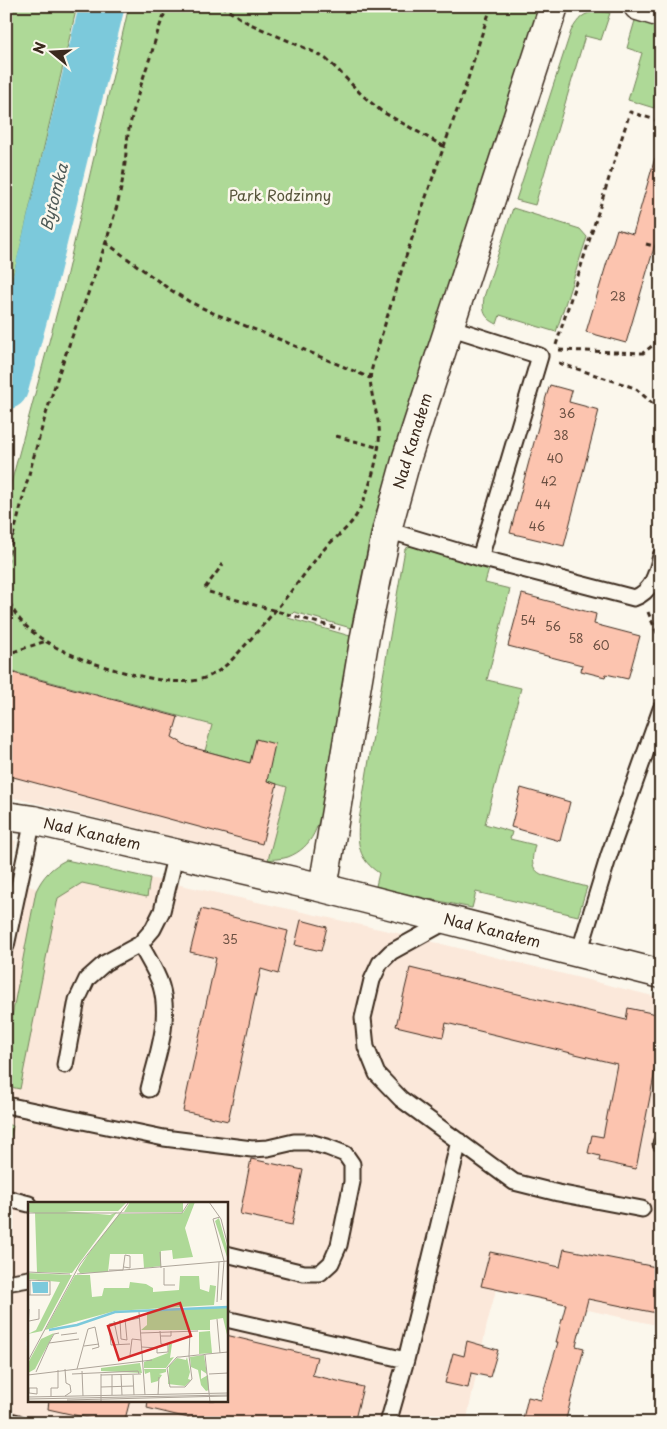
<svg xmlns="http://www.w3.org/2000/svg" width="667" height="1429" font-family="'Playpen Sans',sans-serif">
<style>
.built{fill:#fbe8da;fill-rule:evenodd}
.green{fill:#aed997;stroke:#74825a}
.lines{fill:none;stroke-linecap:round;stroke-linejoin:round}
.river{stroke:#7cc9db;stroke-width:45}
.building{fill:#fcc4af;stroke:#3b2a1e}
.lane-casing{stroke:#3b2a1e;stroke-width:19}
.street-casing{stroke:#3b2a1e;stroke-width:31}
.path{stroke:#3b2a1e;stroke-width:3;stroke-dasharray:5 4;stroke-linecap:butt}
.lane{stroke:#fbf7ec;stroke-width:15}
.street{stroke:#fbf7ec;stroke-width:28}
.labels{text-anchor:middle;stroke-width:5;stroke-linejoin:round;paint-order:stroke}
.number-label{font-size:12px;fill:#6b5042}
.park-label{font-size:15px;fill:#58563c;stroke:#fbf7ec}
.street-label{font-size:15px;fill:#3b2a1e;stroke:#fbf7ec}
.water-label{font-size:16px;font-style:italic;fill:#4e5a57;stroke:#fbf7ec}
.inset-river{fill:none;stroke:#7cc9db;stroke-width:2.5}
.inset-road{fill:none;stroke:#aea59a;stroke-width:1}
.view{fill:#d62828;fill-opacity:0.15;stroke:#d62828;stroke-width:2.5}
.inset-edge{fill:none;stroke:#3b2a1e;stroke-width:2.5}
</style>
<rect width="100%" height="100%" fill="#fbf7ec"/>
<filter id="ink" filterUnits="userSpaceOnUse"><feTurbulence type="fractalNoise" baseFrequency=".02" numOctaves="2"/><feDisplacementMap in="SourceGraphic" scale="10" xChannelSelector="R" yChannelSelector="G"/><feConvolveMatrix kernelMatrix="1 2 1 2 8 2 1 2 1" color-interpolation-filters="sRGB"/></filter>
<g filter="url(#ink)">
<path class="built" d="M6,670L213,726L229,757L226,769L288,787L268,860L6,796Z
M6,838L16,841L7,879L41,890L86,864L393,932L661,998V1326L496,1290L487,1324L466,1423H6ZM29,1203H226V1400H29Z"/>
<path class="green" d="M6,6H77L17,262L6,300Z
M129,6H540L419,384L388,473L373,522L351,628L294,612L288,618L350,636L324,800C319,824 314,847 288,857C282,859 274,859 268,860L287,787L226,769L229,757L205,751L212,725L6,670V502L65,282Z
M599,11L610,13L601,40L585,36L535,205L516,200L571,31C579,18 582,13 599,11Z
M636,17L661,24V86L654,108L628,100L642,53L627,48Z
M513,208L580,229L587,237L556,332L500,315L497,324C484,318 482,311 484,297Z
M410,546H415L489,569L485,583L510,589L487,680L521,688L485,824L512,832L510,839L535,845C532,858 529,869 543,875L587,887L578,916L476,892L472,908L387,890L376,886L379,873C358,859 357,844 359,820L380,694L405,549Z
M66,860L150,878L147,897L82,883L58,898L20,1089L6,1086V1047L36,891C43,876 52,867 66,860Z
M6,1124L13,1126L6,1161Z"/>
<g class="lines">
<path class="river" d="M6,387L37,272L102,6"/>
</g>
<path class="building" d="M655,158L661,159V242L656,241L626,343L586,332L617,229L633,234Z
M550,385L572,391L569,402L599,410L564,546L510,533L546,397Z
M522,594L596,614L594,624L640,636L628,679L606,674L605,677L581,671L582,665L508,646Z
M6,671L178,717L172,737L187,746L250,763L256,739L275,744L267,781L277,784L262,844L6,775Z
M521,788L570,802L560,841L511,827Z
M201,909L288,931L278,974L261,969L228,1121L183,1111L216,958L190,952Z
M301,920L327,927L321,951L295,945Z
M410,968L626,1020L628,1008L661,1015V1040L636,1169L599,1161L600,1156L588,1153L592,1135L603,1137L617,1064L446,1023L443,1037L396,1026Z
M251,1159L303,1170L292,1225L240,1214Z
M564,1249L661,1268V1314L588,1299L576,1346L584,1348L565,1423H522L528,1397L541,1400L558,1342H556L566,1304L481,1286L490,1252L560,1267Z
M226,1335L317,1357L312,1375L363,1387L354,1423H209L147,1408L148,1400H226Z
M467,1341L498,1350L490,1377L471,1373L468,1388L445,1383L453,1353L464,1356Z
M49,1400H130L124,1423H110L48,1409Z"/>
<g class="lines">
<g class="lane-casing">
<path id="lane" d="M449,327L540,356L480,558
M387,530L480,558L634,598C652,592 657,573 661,556
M449,920L391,952L380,963L372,980L363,1018L366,1047L377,1074L401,1099L514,1182L558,1193L642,1209
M140,944C147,957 157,972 161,986C171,1020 157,1056 149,1089
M6,946L33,820
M579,953L609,855L661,709
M65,1065L77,1000L87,979L105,963L140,944L153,929L162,911L176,853
M6,1105L164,1138L252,1149L268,1148L294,1142H309L327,1147L345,1154L352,1164V1182L339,1245L331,1263L320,1273H304L226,1254
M661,1144V1143
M6,1198L29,1204
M6,1283L29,1279
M226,1319L406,1360
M6,1420L18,1423
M388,1423L406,1360L459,1141"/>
</g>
<g class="street-casing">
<path id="street" d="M638,6L661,13
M6,816L33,820L323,888L661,974
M323,888L365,636L387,530L407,457L554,6"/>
</g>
<path class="path" d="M168,6C161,21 156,36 152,52C143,77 135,103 129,129C126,144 126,161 123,177C121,190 118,203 114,216C99,267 79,317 61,367C45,415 31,464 19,514C12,540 1,573 9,600C23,644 96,666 136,675C158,680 186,686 207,677C225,670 237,654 249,641C265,623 281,604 296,585C306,573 315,559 326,547C335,538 346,530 354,519C367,500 382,450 379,427C377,411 368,388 371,372C376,352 383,331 389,311C410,241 434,173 459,105C471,73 479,38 492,6
M221,6L248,23L316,53L326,59L338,70L361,94L381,111L443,146
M105,242L169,289L190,302L213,313L281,340L370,378
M646,244L661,248
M556,345L630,112L659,121L661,113
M559,350L643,353L661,339
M559,363L635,388L661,411
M336,436L380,448
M205,588L223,564
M209,592L340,629
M648,612L661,643
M6,657L13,652L46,641"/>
<use href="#lane" class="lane"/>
<use href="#street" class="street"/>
</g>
</g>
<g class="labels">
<g class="number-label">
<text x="618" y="301">28</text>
<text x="567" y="418">36</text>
<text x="561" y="440">38</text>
<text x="555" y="463">40</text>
<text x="549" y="486">42</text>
<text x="543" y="509">44</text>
<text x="537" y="531">46</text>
<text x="528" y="625">54</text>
<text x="553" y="631">56</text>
<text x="576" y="643">58</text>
<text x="601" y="650">60</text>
<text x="230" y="944">35</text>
</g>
<g class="park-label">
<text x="280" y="201">Park Rodzinny</text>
</g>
<g class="street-label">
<text transform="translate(413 441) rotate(-73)" y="5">Nad Kanałem</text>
<text transform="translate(92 834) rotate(13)" y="5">Nad Kanałem</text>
<text transform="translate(492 931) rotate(14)" y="5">Nad Kanałem</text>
</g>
<g class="water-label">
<text transform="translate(54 197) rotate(-76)" y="6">Bytomka</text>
</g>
</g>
<g transform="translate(28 1202)">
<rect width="200" height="200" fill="#fbf7ec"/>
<path d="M5,0H99L90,9H37L82,13L89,10L44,71L9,70L7,11L0,10V2ZM102,0H155V10H96ZM162,0H167L157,26L165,55L145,57L144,48L133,49V64L116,66L115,52H82L80,70L52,71L50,68L61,51L91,12L155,11ZM191,16L200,49V58L187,19ZM0,71L44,73L14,129L0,132L8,128L32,80L0,77ZM47,73H62L64,95L74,94L76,86H101L102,80L118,82L125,86V90L151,88L152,74H171L172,87L181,90L182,83L188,84L186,103L87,109L17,128ZM182,105L200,106V137L195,116L182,118V128H113L119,123V110ZM182,129L184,151L171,152V130ZM26,131L7,167L0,171V161L13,137ZM141,142H144L142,156L146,155L138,166H116V160L140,151ZM176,153L179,172L173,168V177L180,173L181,188L178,189L173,183L170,168L163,165L162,155ZM159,155L162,170L160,177L163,178L157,184L140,182L141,164L149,156L158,158ZM112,161L114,171L73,169V166ZM116,167H138V170L131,172L134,173L130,179L123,181L122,170L117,172Z" fill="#aed997"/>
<path d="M4,80H20V91H5Z" fill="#7cc9db"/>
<path class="inset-river" d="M21,128L49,123L87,110L200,105"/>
<path class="inset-road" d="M181,0L193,17L200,44M0,11H154L161,0M192,15L185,17L196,59L193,98M132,50L133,66M136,66V83H147M81,68H95L97,53L102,54V66L96,65M0,70L42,72M49,72L200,59M0,78L22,79V93H0M2,78V93M189,100L191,60M111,110L117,193M189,117L192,151M92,118L93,137L99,138L97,117M1,119L11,117V107M86,119L91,143M0,128L1,107M162,129L161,154L164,177L157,185H142L139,166L149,155H152L170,153H174L179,152L200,150M113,131L170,129M33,133L49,131M132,134H143V129M21,141L26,132L31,131M102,142L83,143L81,122L112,116M56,144L71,142M114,145L129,146V151L140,150V143L133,142L132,129M102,153L104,137L113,138M177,153L182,200M0,159L52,62L101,0M49,167L60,127L67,125L71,145L64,147M54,169L55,194M8,170L21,141L51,137M44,172L110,169L111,172M73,172V200M181,172L200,171M0,173L124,158M73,173L113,172M84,173V193M93,173L94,193M105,173L106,193M73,185L105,184M1,186H9V192L1,191ZM130,193L131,175M37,194L43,190L42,183L38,181L37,167M0,195L200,191M23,195V186H30V168M0,197L200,193M39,198L200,194"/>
<path class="view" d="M152,101L163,134L91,158L80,124Z"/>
<rect width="200" height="200" class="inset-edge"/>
</g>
<rect width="667" height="1429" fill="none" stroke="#fbf7ec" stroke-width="25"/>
<rect x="12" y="12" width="642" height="1404" fill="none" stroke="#3b2a1e" stroke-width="2" filter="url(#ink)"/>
<g transform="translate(52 52) rotate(288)" stroke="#fbf7ec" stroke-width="4" paint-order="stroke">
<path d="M0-4L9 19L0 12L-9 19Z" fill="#3b2a1e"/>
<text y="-8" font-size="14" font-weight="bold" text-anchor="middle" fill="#3b2a1e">N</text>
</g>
</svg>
